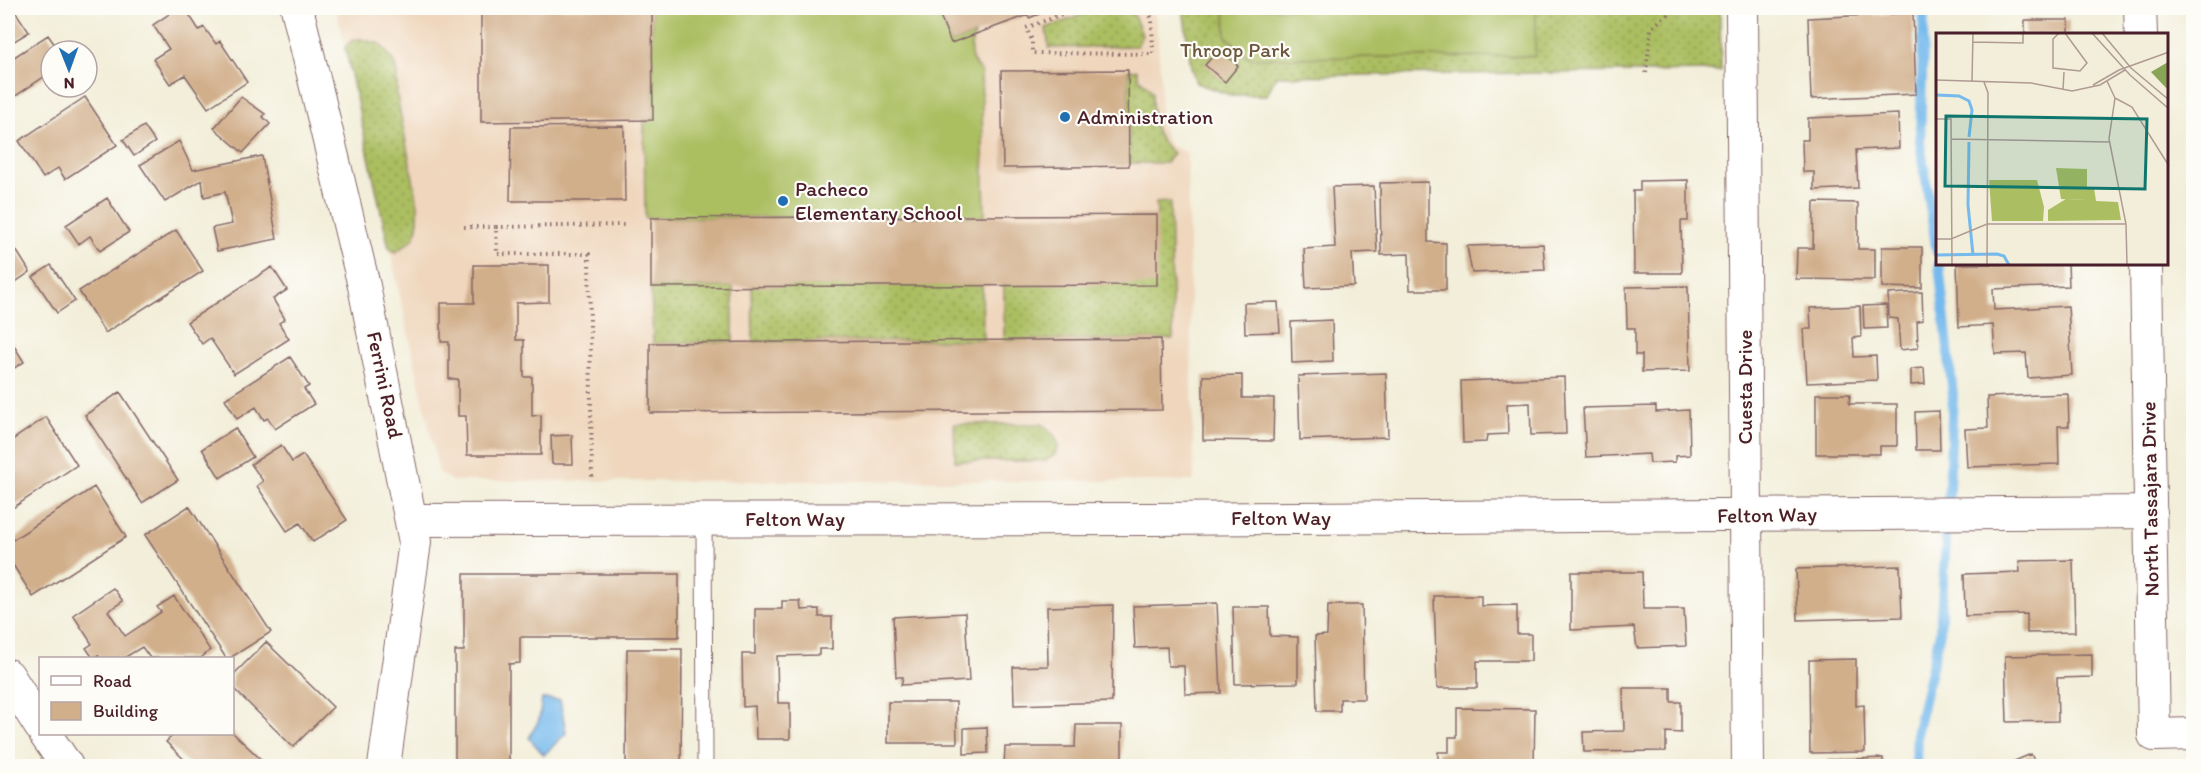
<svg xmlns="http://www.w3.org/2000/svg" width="2201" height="774" font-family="Itim,sans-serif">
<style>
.built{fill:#efd6bc}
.grass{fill:url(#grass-dots);stroke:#7a6e46;stroke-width:1.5}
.garden{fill:#abbe61;stroke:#7a6e46;stroke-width:1.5}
.water{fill:#76baed;stroke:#606c8c;stroke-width:1.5}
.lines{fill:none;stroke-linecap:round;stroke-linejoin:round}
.stream{stroke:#76baed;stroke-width:10}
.building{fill:#d1af8b}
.service-casing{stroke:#856768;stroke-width:17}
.minor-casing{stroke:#856768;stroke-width:34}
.path{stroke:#856768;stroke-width:4;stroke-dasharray:1.5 4.5;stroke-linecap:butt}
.service{stroke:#fff;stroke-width:15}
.minor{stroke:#fff;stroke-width:32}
.poi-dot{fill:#1f6fb2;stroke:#fdfcf7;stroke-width:2}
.labels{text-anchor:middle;stroke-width:4.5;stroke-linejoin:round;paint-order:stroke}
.park-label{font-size:21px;fill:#6c573e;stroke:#fdfcf7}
.poi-label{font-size:21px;fill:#4a1f2b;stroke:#fdfcf7;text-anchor:start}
.street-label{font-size:21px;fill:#4a1f2b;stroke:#fdfcf7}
.inset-river{fill:none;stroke:#76baed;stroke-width:3}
.inset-road{fill:none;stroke:#af9b93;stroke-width:1.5}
.view{fill:#0f766e;fill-opacity:0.15;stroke:#0f766e;stroke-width:3}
.inset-edge{fill:none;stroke:#4a1f2b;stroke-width:3}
</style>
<defs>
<pattern id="grass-dots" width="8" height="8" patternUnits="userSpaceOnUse" patternTransform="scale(1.5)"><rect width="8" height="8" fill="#abbe61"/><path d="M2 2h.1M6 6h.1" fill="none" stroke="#8d9a50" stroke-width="1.8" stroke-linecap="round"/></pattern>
</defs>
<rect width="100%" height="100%" fill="#fdfcf7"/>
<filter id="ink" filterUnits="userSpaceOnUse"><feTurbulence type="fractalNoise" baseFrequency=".0167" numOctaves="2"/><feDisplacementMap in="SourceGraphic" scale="12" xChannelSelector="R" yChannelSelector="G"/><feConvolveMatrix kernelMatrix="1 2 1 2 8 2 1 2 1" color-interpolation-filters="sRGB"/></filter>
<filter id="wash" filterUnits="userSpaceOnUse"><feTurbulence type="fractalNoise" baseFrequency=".008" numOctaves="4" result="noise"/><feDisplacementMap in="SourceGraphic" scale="24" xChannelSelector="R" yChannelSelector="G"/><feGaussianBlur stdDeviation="1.35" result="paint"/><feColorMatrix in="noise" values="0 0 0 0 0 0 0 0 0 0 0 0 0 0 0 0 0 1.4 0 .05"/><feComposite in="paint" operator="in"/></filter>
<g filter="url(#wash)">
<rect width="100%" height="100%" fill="#f2eed9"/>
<path class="built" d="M336,8H1152L1156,18L1161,80L1160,120L1169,145L1187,153L1194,481H452L439,472Z"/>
<path class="grass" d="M1100,8H1131L1142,35L1137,46L1049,48L1046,28Z
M1183,8H1720L1721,71L1276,76L1267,95H1230L1196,83L1191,67Z
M360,39L380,44L392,59L397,71V96L418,205V228L413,239L396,252L389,248L345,47L353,40Z
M1128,70H1137L1139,78L1152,91C1152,117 1152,136 1173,153L1166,163H1129Z
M1170,202L1173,339L1004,340V285L1157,215L1156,203Z
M982,285L983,340L753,342L752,286Z
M651,287H733V342L653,343Z
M954,424H1042C1058,435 1067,451 1045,461H955Z"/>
<path class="garden" d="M652,8H937L951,43L975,35C968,49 969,61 981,71L985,216L645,218L644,121L653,120Z
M1225,8H1536L1535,56L1250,58L1226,36Z"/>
<path class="water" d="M542,699L560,700L566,733L544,755L529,738L539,720Z"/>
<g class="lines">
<path class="stream" d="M1924,8L1920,142L1937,252
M1916,766L1917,730L1940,632L1948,509L1953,395L1939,264"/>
</g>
<g id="blocks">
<path class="building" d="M8,8H13L29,32L8,45Z
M178,8H185L199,30L204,27L216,44L220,41L247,82L208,108L185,75L170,84L153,59L169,49L153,25Z
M481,8H652L653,120L481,122Z
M937,8H1055L1029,18L1028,15L951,43Z
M1913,13L1916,94L1811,99L1808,18Z
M2025,20H2069V34H2025Z
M48,35L59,51H51V72L8,101V61Z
M1219,49L1238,66L1225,82L1205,65Z
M1128,70L1129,166L1003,168L1001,71Z
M85,97L117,145L65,179L58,168L43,178L19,141Z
M241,97L265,114L263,117L270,124L243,153L214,128Z
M1898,114L1899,148L1856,150L1858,188L1814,190V172H1803L1802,140H1808V118Z
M144,126L155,142L134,156L123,140Z
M624,126L625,201H510L511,127Z
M179,141L193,170L262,156L277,239L217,251L212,228L232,224L225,192L204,197L202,180L165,202L140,165Z
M1688,180V221H1681L1682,273H1634L1633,191H1640V181Z
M1428,182V242L1446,243V290H1410L1409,254L1381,255L1380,183Z
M1374,186L1377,252L1352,253L1354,286L1306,288L1304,249L1335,247L1332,187Z
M107,198L129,232L100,251L90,236L79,244L66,225Z
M1814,202L1858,203V249H1875V280L1796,279L1797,248H1813Z
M1157,215V285L651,287V218Z
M176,230L203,271L105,333L79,291Z
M8,237L30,272L8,287Z
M1543,244L1545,270L1472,273L1467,246Z
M1882,247H1922V288L1882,287Z
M1957,264H2068L2069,286L1993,289L1994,310L2068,306L2072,375L2028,378L2026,353L1995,354L1993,325L1959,327Z
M51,265L75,301L57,313L33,277Z
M474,265H549V302L516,303V340H524V377H532V416L541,415V455H467L466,416H458V379H449V342H441V303H474Z
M272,267L287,290L273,299L285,319L279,323L289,339L234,374L210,338L202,344L187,322Z
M1688,286L1690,371L1642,372V355H1635V328H1627L1626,287Z
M1922,292L1923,320L1917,321L1918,348L1900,350L1898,319L1889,318L1888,294Z
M1278,302L1280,332L1245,333L1244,303Z
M1886,305L1887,328L1864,329L1863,306Z
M1860,306L1861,337L1853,338L1854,357L1876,356L1877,380L1807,383L1804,329H1811L1810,308Z
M1332,320L1333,361L1292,363L1291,322Z
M8,336L24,362L8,372Z
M1161,339L1162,410L650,413V343Z
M290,357L309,386L304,389L314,404L275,429L268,418L264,420L256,407L237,419L225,399Z
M1924,368L1925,384L1911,385V369Z
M1386,373L1388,437L1300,440L1298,376Z
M1242,375V398H1274L1273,441L1203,440V376Z
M1564,377L1566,434L1531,435L1530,403L1507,404L1508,434L1487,435L1486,442L1463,443L1461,381Z
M120,392L178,480L142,503L85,415Z
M1816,394H1850L1849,404H1897V446H1880V454H1816Z
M2068,394L2069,426H2058L2059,464L1967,467L1965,429L1988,428L1987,397Z
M1656,406V412L1689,410L1690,455L1675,456V462L1650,463L1649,454L1586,457L1583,408Z
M1939,411L1940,450H1916L1915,412Z
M46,417L77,465L8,511V443Z
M235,428L253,457L220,478L202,449Z
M572,435L573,464H552L551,436Z
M281,445L292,462L303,455L347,520L313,542L300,523L287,531L257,486L263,481L251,464Z
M94,487L126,537L33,597L8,557V543Z
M189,506L271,632L230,658H226L145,535Z
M2073,560L2075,632L2027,633V614L1965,616L1964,574L2020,572L2019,561Z
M1900,566L1902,617L1798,620L1796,569Z
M1571,572H1642L1643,609H1684L1686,646L1637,648L1634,627L1571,630Z
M464,574H679V637H520V663L509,664V766H455V651H464Z
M113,588L123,601L108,611L125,636L161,612L157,607L174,596L210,650L201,658H150L142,647L124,658H100L98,655L93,658L86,648L92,644L73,615Z
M1434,596H1481V606L1517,605V634H1531V661H1477V688H1437Z
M782,601H800L801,610L819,609V617H832V649H819V655L777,656L778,703H790V739H756L755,706L743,707L742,654H755V609H782Z
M1217,603L1221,693L1185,694L1184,666H1168L1167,647L1135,648L1133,606Z
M1113,605L1112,702L1014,705L1013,667L1048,666L1047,607Z
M1328,605H1362L1364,699H1340V711H1317L1315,636L1327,635Z
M1233,607H1269L1270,636L1298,637V683L1235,684Z
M965,613L969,681L901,685L903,677H896L893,617Z
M266,642L333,707L293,747L232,687V676Z
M627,649H682L681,766H626Z
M2092,654V677L2057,678L2058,721L2007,722L2005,656Z
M1856,659V706L1864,705L1865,752L1810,753L1809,660Z
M1623,688H1671V702H1681V733L1666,732V751L1584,752L1583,732L1624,731Z
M888,702H956L957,743H888Z
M1457,708L1535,709L1534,766H1438V752H1449V737H1457Z
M1076,725H1122V766H1004L1005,747H1075Z
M987,727L988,753L964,754V728Z
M232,732L268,766H191L166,742L174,734Z
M2031,754L2036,765L2041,763L2043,766H2003Z
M1883,758V766H1828V760Z"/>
</g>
</g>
<g filter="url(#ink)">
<use href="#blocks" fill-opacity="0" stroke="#856768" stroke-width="1.5"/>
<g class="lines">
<g class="service-casing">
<path id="service" d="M704,519L705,766"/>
</g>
<g class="minor-casing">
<path id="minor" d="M297,8L364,286L415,542L384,766
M1742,8L1748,766
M2140,8L2141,34
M2146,264L2154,735L2194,734
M411,520L1152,519L2151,512
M8,675L40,726
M45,734L67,766"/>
</g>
<path class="path" d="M1078,8L1026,28L1032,40V53L1153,54L1152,19L1147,8
M1646,73L1651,28L1668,14L1669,8
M464,227H496L497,254H589L592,480
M496,227L624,225"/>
<use href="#service" class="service"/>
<use href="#minor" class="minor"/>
</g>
</g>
<g class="poi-dot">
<circle cx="1065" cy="117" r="6"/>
<circle cx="783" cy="201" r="6"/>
</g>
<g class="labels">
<g class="park-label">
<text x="1235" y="57">Throop Park</text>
</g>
<g class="poi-label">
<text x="1077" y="124">Administration</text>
<text x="795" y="196">Pacheco<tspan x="795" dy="24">Elementary School</tspan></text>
</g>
<g class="street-label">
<text transform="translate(385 385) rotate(78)" y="7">Ferrini Road</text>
<text transform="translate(1745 387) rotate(-90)" y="7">Cuesta Drive</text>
<text transform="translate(2150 499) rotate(-91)" y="7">North Tassajara Drive</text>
<text transform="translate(1767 515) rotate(-1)" y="7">Felton Way</text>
<text x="1281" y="525">Felton Way</text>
<text x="795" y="526">Felton Way</text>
</g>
</g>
<g transform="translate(1936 33)">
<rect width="232" height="232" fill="#f2eed9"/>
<path d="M53,147H101L108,174L107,188H56ZM151,155H158L160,168L182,169L185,187L112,188V177L130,166L151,167Z" fill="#abbe61"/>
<path d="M232,29H233L232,57L215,39Z" fill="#88a557"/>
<path d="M120,135L151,136V167L125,166ZM70,149L98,151V177L77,172L70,161Z" fill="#abbe61"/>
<path class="inset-river" d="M0,62L23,63L33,68L36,77L33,104M33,109L32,172L37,222M0,222L61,221L68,223L73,232"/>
<path class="inset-road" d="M123,0L117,6V35L144,38L151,30L129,0M156,0L194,42L233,76M166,0L195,35L233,67M37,9L87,10V0M0,11V35M0,47L95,50L136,58L164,52L189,37M36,48L37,0M171,48L179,65L173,106L190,191L191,232M48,49L52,60L51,232M157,52L183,37L233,19M127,57L128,39M179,65L196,74L233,133M0,86H15L16,232M15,106L173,109M0,206H15L51,191H190"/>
<path class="view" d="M10,83L211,86L209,156L9,153Z"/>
<rect width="232" height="232" class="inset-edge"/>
</g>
<rect width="2201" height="774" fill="none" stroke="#fdfcf7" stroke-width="30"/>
<rect x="39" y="657" width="195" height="78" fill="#fdfcf7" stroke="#b5a4a5" stroke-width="1.5"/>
<rect x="51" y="676" width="30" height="9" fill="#ffffff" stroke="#b5a4a5" stroke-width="1.5"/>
<text x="93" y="687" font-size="18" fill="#4a1f2b">Road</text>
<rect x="51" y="702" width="30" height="18" fill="#d1af8b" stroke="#b5a4a5" stroke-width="1.5"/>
<text x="93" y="717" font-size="18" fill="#4a1f2b">Building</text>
<g transform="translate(69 69) rotate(179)"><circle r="28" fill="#fdfcf7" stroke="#b5a4a5" stroke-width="1.5"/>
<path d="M0-4.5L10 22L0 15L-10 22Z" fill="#1f6fb2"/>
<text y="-9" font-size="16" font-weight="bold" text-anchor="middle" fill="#4a1f2b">N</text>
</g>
</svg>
